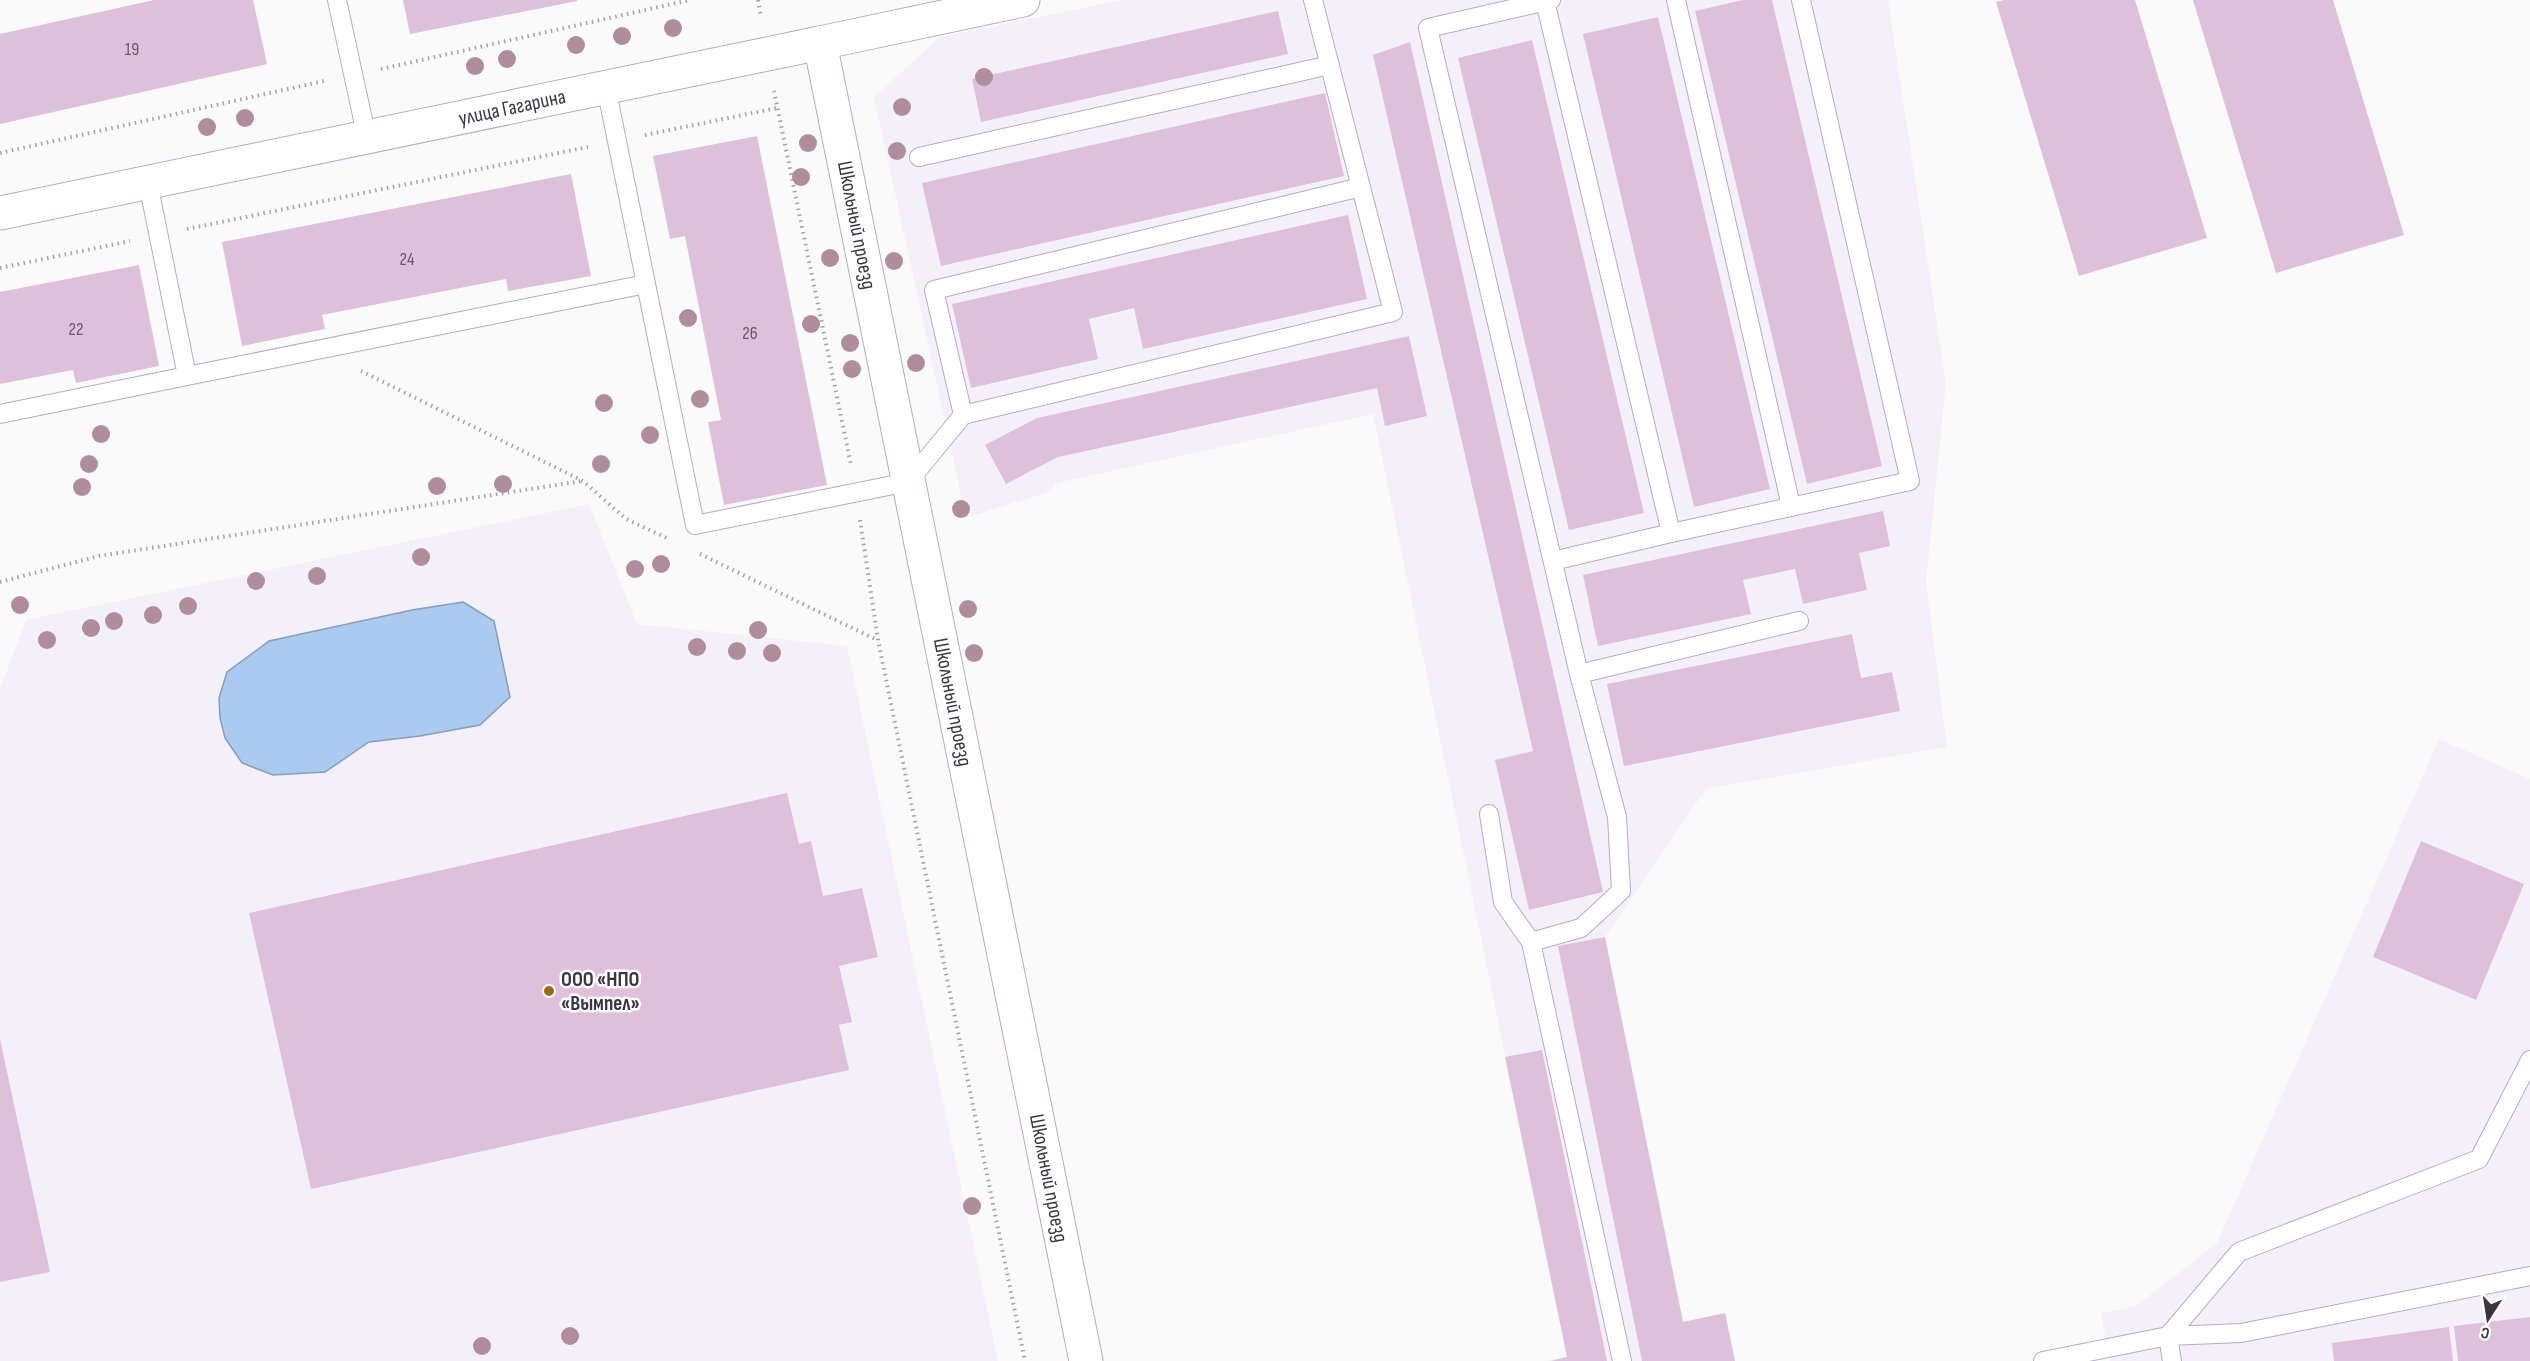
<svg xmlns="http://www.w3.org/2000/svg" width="2530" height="1361" font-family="'Sofia Sans Condensed',sans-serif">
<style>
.built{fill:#f4f0f9}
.water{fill:#aacaef;stroke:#899dbb;stroke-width:1.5}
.building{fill:#dfc0da}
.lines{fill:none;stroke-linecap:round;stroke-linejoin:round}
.service-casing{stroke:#b7a9ca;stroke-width:20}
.minor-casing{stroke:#b7a9ca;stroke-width:35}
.tertiary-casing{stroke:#b7a9ca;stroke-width:35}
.path{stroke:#a4a1a7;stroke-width:4;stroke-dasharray:1.5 4.5;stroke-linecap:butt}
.service{stroke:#fff;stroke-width:18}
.minor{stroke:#fff;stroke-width:33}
.tertiary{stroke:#fff;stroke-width:33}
.tree{fill:#af8d9a}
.poi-dot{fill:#986b1a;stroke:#fff;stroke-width:2}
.labels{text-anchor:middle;stroke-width:5;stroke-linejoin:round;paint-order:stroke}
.number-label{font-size:18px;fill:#645869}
.street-label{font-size:21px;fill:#3b3543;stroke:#fff}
.poi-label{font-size:21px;font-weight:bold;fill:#3b3543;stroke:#fff;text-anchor:start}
</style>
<rect width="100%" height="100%" fill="#fafafa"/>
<path class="built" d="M1122,0H1888L1946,383L1926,582L1947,747L1706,789L1605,937L1683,1322L1725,1313L1735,1361H1546L1567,1356L1373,414L1057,483L1048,492L966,518L874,97L940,37Z
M589,504L637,624L847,646L998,1361H0V689L26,620Z
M2439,739L2530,779V1361H2110L2101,1314L2136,1306L2217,1243Z"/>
<path class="water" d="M463,602L494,621L510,697L480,725L420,736L369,742L325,772L273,775L242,763L225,738L220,718L219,698L227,672L269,641L412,610Z"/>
<path class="building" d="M154,0H253L267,64L0,124V34Z
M403,0H577V1L410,34Z
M1743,0H1772L1882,466L1807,484L1695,11Z
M2004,0H2135L2207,238L2079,276L1996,2Z
M2193,0H2333L2404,235L2276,273Z
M1278,11L1288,54L981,122L972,79Z
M1658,17L1770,489L1694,507L1583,34Z
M1532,40L1644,513L1569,530L1458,58Z
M1410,42L1603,892L1529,910L1495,760L1533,751L1373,55Z
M1325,93L1344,176L941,266L922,183Z
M757,136L827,485L724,505L708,422L721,420L685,236L670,239L653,156Z
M571,174L591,276L508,291L506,279L322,315L325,329L242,346L222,242Z
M1348,215L1367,299L1143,349L1134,308L1089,319L1098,359L971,388L952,304Z
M139,265L159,366L76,383L73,370L0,384V292Z
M1409,336L1427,416L1385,426L1377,388L1058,457L1006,484L985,445L1037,418Z
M1883,511L1890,546L1859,553L1867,590L1803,604L1795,569L1743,580L1751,614L1598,646L1583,575Z
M1852,634L1861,678L1892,672L1900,711L1624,766L1607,684Z
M787,793L799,844L811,841L823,896L862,888L878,957L839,966L852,1022L839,1025L849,1070L311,1189L249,913Z
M2421,841L2524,884L2476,1000L2373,957Z
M1605,937L1683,1322L1725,1313L1735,1361H1642L1558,946Z
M0,1039L50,1272L0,1282Z
M1542,1050L1607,1361H1551L1567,1357L1505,1057Z
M2530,1317V1361H2458L2454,1326Z
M2449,1327L2453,1361H2334L2332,1343Z"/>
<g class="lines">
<g class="service-casing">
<path id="service" d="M337,0L367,138
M1676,0L1791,506
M1545,1L1671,533
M919,157L1330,65
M646,284L695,525L908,482L963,415L1393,312L1313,0
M187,376L646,284L606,87
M0,414L187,376L148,183
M963,415L934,290L1361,187
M1553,561L1671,533L1910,481L1801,0
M1579,674L1799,621
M1489,814L1503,902L1531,942L1581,928L1621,891L1617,817L1579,674L1428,28L1551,0
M1531,942L1622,1361
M2043,1361L2168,1336L2239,1252L2479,1159L2530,1060
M2172,1361L2168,1336L2241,1333L2530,1276"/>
</g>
<g class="minor-casing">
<path id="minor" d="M820,43L1023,0"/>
</g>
<g class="tertiary-casing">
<path id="tertiary" d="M0,213L820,43L1086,1361"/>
</g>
<path class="path" d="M758,0L761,17
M381,69L690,0
M774,91L851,465
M645,135L777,108
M0,153L324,81
M187,229L588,147
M0,268L130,241
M361,371L583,481L626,519L669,539
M860,520L878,640L1025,1361
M700,554L877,640
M0,582L99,556L582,481"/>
<use href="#service" class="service"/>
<use href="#minor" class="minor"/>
<use href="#tertiary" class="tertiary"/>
</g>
<g class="tree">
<circle cx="673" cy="28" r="9"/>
<circle cx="622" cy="36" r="9"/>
<circle cx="576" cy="45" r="9"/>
<circle cx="507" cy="59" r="9"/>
<circle cx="475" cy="66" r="9"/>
<circle cx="984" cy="77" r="9"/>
<circle cx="902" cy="107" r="9"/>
<circle cx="245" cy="118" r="9"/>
<circle cx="207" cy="127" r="9"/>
<circle cx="808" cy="143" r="9"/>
<circle cx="897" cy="151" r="9"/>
<circle cx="801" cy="177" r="9"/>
<circle cx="830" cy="258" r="9"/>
<circle cx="894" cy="261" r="9"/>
<circle cx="688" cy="318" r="9"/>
<circle cx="811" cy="324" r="9"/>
<circle cx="850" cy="343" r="9"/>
<circle cx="916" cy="363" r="9"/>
<circle cx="852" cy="369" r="9"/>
<circle cx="700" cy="399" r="9"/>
<circle cx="604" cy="403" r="9"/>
<circle cx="101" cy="434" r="9"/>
<circle cx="650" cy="435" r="9"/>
<circle cx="89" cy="464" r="9"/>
<circle cx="601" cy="464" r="9"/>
<circle cx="503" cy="484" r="9"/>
<circle cx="437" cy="486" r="9"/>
<circle cx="82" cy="487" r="9"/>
<circle cx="961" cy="509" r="9"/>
<circle cx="421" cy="557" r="9"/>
<circle cx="661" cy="564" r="9"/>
<circle cx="635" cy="569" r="9"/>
<circle cx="317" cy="576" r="9"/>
<circle cx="256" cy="581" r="9"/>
<circle cx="20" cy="605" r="9"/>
<circle cx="188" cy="606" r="9"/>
<circle cx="968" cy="609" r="9"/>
<circle cx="153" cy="615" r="9"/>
<circle cx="114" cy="621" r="9"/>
<circle cx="91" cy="628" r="9"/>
<circle cx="758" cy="630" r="9"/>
<circle cx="47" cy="640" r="9"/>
<circle cx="697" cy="647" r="9"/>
<circle cx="737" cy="651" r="9"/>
<circle cx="772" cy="653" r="9"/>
<circle cx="974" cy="653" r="9"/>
<circle cx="972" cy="1206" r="9"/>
<circle cx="570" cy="1336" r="9"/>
<circle cx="482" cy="1346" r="9"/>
</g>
<circle class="poi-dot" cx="549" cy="991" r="6"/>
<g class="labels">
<g class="number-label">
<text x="132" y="55">19</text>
<text x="407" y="265">24</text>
<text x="76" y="335">22</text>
<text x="750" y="339">26</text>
</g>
<g class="street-label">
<text transform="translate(512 107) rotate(-12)" y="7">улица Гагарина</text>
<text transform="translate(857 225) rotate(79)" y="7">Школьный проезд</text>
<text transform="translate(953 702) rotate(79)" y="7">Школьный проезд</text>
<text transform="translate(1049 1178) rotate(79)" y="7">Школьный проезд</text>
</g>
<g class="poi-label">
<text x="561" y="986">ООО «НПО<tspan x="561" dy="24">«Вымпел»</tspan></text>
</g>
</g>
<g transform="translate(2488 1319) rotate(192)" stroke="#ffffff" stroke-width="4.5" paint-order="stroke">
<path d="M0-4.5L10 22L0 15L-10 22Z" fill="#3b3543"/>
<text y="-9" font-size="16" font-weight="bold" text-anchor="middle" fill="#3b3543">С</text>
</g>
</svg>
